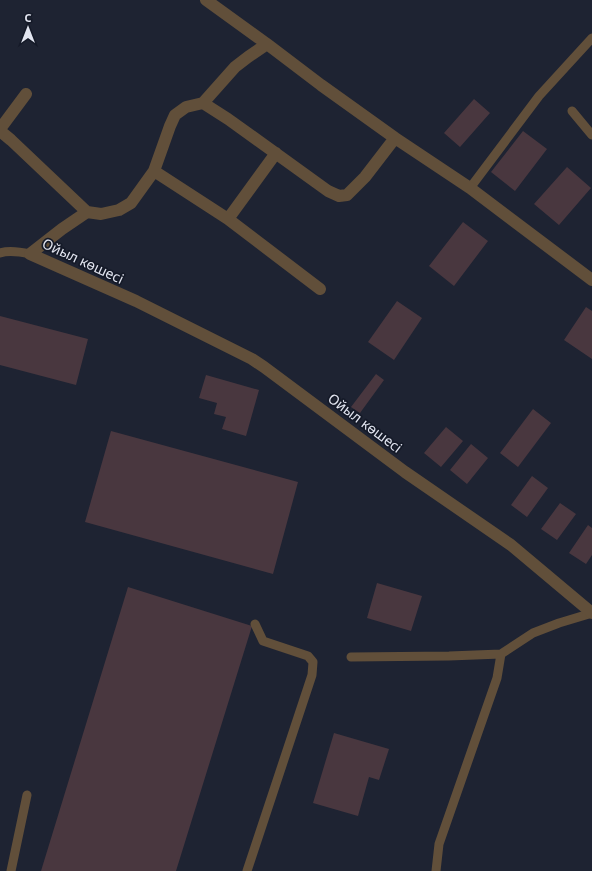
<svg xmlns="http://www.w3.org/2000/svg" width="592" height="871" font-family="'Noto Sans',sans-serif">
<style>
.building{fill:#49373f}
.lines{fill:none;stroke-linecap:round;stroke-linejoin:round}
.service{stroke:#614f3a;stroke-width:9}
.minor{stroke:#614f3a;stroke-width:12}
.labels{text-anchor:middle;stroke-width:3.5;stroke-linejoin:round;paint-order:stroke}
.street-label{font-size:14px;fill:#e2e5f0;stroke:#151a28}
</style>
<rect width="100%" height="100%" fill="#1e2332"/>
<path class="building" d="M474,99L490,113L460,147L444,133Z
M523,131L547,149L515,191L491,172Z
M567,167L591,188L559,225L534,204Z
M463,222L488,241L454,286L429,266Z
M397,301L422,318L394,360L368,342Z
M586,307L592,311V359L564,340Z
M0,316L88,339L76,385L0,365Z
M376,374L384,380L360,413L351,407Z
M206,375L259,390L246,436L222,429L226,417L214,414L217,403L199,398Z
M533,409L551,423L518,467L500,453Z
M446,427L463,441L441,467L424,453Z
M111,431L298,482L273,574L85,522Z
M471,444L488,458L467,484L450,470Z
M532,476L548,488L527,517L511,505Z
M560,503L576,514L557,540L541,529Z
M588,525L592,528V555L586,564L569,553Z
M377,583L422,596L411,631L367,618Z
M128,587L252,626L176,871H41Z
M334,733L389,749L379,780L369,777L358,816L313,803Z"/>
<g class="lines">
<path class="service" d="M572,111L592,135
M470,188L539,96L592,38
M0,253C9,250 21,252 30,254
M351,657L449,656L501,654L533,633L559,623L592,613
M11,871L27,795
M247,871L312,675L313,662L308,656L263,641L255,624
M436,871L439,844L497,678L501,654"/>
<path class="minor" d="M206,0L267,44
M203,103L235,67L248,57L267,44L321,85L395,138
M0,129L26,94
M0,131L11,140L87,212
M154,171L228,219L320,289
M228,219L276,153
M592,613L511,545L405,472L264,367L252,359L136,301L30,254L62,229L87,212L101,214L119,210L131,203L154,171L170,126L175,115L186,107L203,103L228,119L328,191L339,196L347,195L365,177L395,138L470,188L592,280"/>
</g>
<g class="labels">
<g class="street-label">
<text transform="translate(83 261) rotate(25)" y="5">Ойыл көшесі</text>
<text transform="translate(365 423) rotate(37)" y="5">Ойыл көшесі</text>
</g>
</g>
<g transform="translate(28 28)" stroke="#151a28" stroke-width="3" paint-order="stroke">
<path d="M0-3L7 15L0 10L-7 15Z" fill="#e2e5f0"/>
<text y="-6" font-size="11" font-weight="bold" text-anchor="middle" fill="#e2e5f0">С</text>
</g>
</svg>
